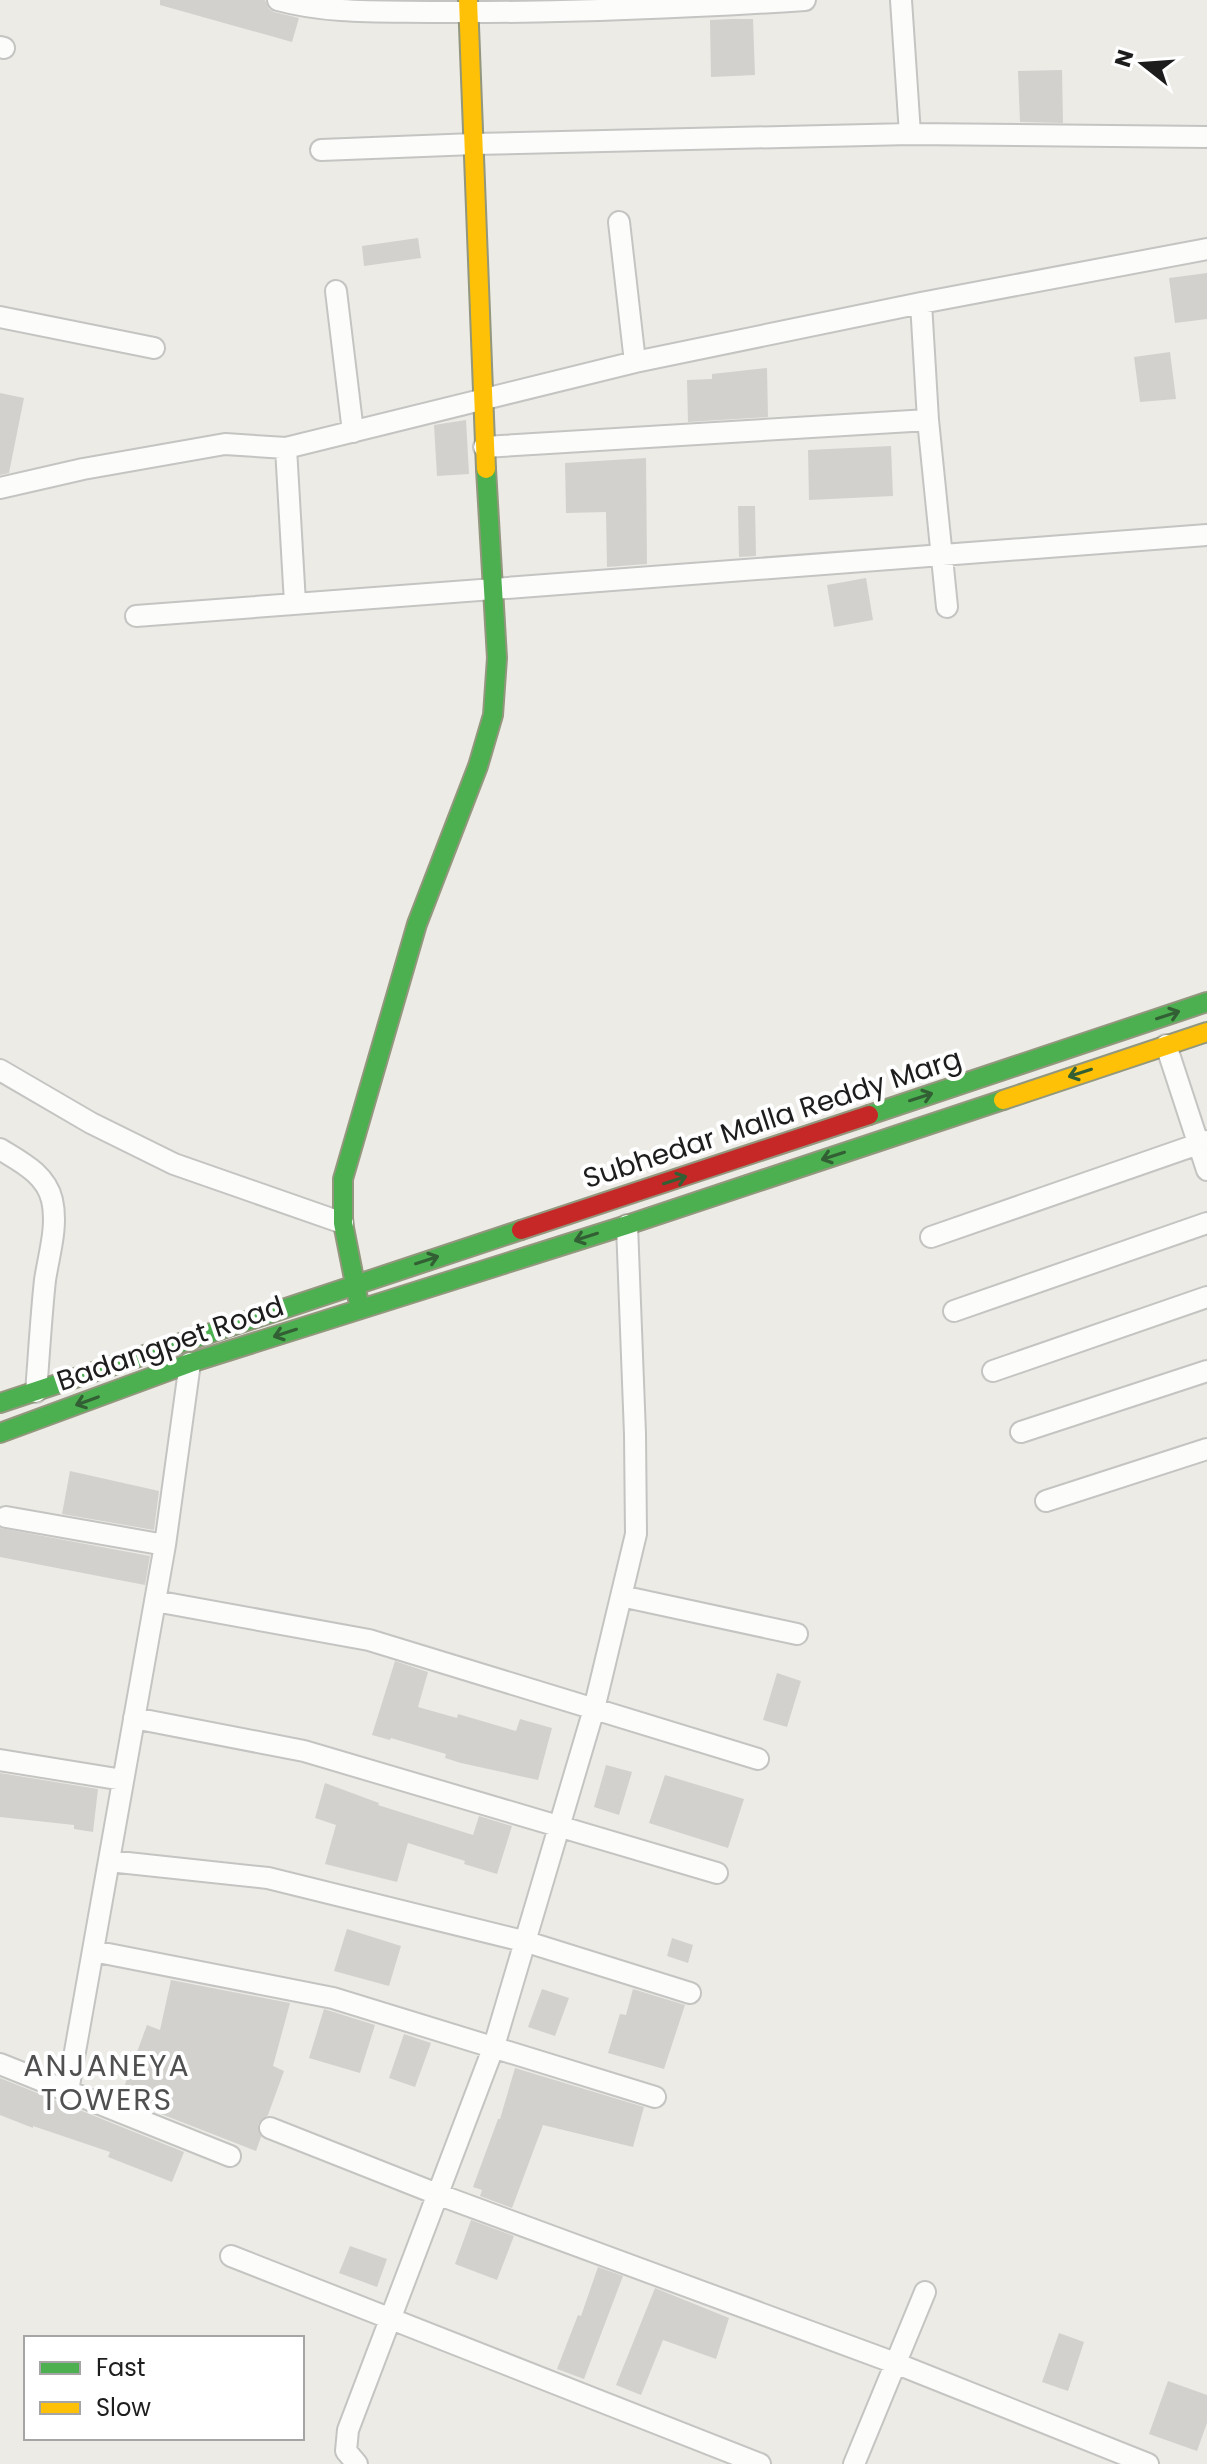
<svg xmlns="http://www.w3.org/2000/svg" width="1207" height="2464" font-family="Poppins,sans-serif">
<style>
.building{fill:#d3d1cd}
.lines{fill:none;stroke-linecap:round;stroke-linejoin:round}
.street-casing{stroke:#c4c4c2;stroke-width:24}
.fast-casing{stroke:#92977d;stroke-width:22}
.slow-casing{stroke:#92977d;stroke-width:22}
.jam-casing{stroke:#92977d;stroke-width:22}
.street{stroke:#fcfcfb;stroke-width:20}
.fast{stroke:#4caf50;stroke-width:18}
.slow{stroke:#ffc107;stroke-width:18}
.jam{stroke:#c62828;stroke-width:18}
.oneway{stroke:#325f34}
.labels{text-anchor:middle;stroke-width:8;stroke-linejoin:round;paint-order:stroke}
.street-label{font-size:28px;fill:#1d1d1d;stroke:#fff}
.neighbourhood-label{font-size:30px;letter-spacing:2px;fill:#505050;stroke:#fff}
</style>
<rect width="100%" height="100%" fill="#ecebe6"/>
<path class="building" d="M160,0H265L269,9L274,12L299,18L292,42L160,5Z
M731,19H753L755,75L711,77L710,20Z
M1062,70L1063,123L1020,122L1018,71Z
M418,238L421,258L364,266L362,246Z
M1207,273V319L1175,323L1169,278Z
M1170,352L1176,399L1140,402L1134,357Z
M767,368L768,417L688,422L687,380L712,379V374Z
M0,393L24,398L9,473L0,475Z
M466,420L469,474L437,476L434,425Z
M891,446L893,496L809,500L808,450Z
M646,458L647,564L607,567L606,512L566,513L565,463Z
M738,506H755L756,556L739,557Z
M866,578L873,620L834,627L827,585Z
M70,1471L159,1491L154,1530L62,1514Z
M0,1528L150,1556L145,1585L0,1557Z
M395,1661L428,1672L418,1707L457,1718L458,1714L516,1731L520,1719L552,1728L538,1780L461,1763L445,1758L446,1754L391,1738L390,1740L372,1735Z
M777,1673L801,1681L787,1727L763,1720Z
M606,1765L632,1772L619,1815L594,1807Z
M0,1773L98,1789L93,1832L74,1829V1825L0,1817Z
M665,1775L744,1799L728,1848L649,1823Z
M325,1783L379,1803L378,1805L473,1835L479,1816L512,1826L497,1874L464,1864L465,1861L408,1843L397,1882L325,1864L336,1825L315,1818Z
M347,1929L401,1946L389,1986L334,1971Z
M672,1938L693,1945L688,1963L667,1956Z
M171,1980L290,2003L273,2066L284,2071L268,2115L258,2124L261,2137L256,2151L120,2098L147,2025L160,2030Z
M542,1989L569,1998L555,2036L528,2027Z
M633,1989L685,2005L664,2069L608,2053L620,2014L626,2015Z
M324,2009L375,2025L360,2073L309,2058Z
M404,2034L431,2043L415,2087L389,2078Z
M515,2068L644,2107L633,2147L543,2125L512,2208L480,2196L482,2190L473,2187L498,2119H500Z
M0,2078L184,2152L172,2182L108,2157L110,2152L33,2126V2128L0,2115Z
M471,2220L514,2236L497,2280L455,2264Z
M350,2246L387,2259L377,2287L339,2273Z
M598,2267L623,2276L584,2379L557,2369L578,2315L581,2316Z
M655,2288L729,2318L716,2359L663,2340L641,2395L616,2385Z
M1059,2333L1084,2342L1068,2391L1042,2382Z
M1168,2381L1207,2395V2423L1197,2451L1149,2434Z"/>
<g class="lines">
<g class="street-casing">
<path id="street" d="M278,0C329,14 383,11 435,12C559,13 682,8 805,0
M901,0L910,134
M0,47L4,48
M321,150L474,144L910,134L1207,137
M619,222L635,362
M336,291L353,432
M921,303L928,420L947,607
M0,317L154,348
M484,447L928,420
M286,448L295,603
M0,488L83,469L225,444L286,448L635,362L921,303L1207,249
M136,616L1207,535
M1166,1045L1207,1170
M0,1070L91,1123L174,1164L343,1223
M0,1149C21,1162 46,1174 52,1200C58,1226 49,1254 45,1280C41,1317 39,1355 36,1392
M931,1237L1207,1141
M954,1311L1207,1223
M993,1371L1207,1297
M1021,1432L1207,1371
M1046,1501L1207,1449
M6,1517L165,1545
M621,1596L797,1634
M155,1601L369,1640L758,1759
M134,1718L304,1751L717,1873
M0,1760L123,1780
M109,1861L268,1878L527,1942L690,1993
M93,1951L333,1998L655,2097
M0,2064L230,2156
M68,2091L165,1545L190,1363
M270,2128L437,2194L895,2363L1148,2464
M231,2256L760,2464
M357,2464L346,2451L348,2430L494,2046L594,1709L636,1534L635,1434L627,1225
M854,2464L925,2292"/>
</g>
<g class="fast-casing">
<path id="fast" d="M869,1115L1207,1002
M360,1309L343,1223V1179L417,924L478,766L493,715L497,658L486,469
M0,1403L521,1230
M0,1433L190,1363L627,1225L1003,1100"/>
</g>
<g class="slow-casing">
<path id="slow" d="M468,0L486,469
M1003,1100L1207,1032"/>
</g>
<g class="jam-casing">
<path id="jam" d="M521,1230L869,1115"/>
</g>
<use href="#street" class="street"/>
<use href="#fast" class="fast"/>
<use href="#slow" class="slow"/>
<use href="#jam" class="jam"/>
</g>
<defs><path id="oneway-shaft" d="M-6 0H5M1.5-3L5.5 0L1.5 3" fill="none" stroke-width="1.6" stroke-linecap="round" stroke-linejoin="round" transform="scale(2)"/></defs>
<g class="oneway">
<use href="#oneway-shaft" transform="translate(1168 1015) rotate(-18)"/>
<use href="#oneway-shaft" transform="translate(1080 1073) rotate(162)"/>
<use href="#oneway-shaft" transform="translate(921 1097) rotate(-18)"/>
<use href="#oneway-shaft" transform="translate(833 1156) rotate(162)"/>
<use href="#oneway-shaft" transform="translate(675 1180) rotate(-18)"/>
<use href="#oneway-shaft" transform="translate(586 1237) rotate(162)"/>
<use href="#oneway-shaft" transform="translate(427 1260) rotate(-18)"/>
<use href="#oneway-shaft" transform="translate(285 1333) rotate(162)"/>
<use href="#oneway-shaft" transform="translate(87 1401) rotate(160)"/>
</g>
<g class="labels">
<g class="street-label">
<text transform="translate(772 1118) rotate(-18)" y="10">Subhedar Malla Reddy Marg</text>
<text transform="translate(170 1343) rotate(-19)" y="10">Badangpet Road</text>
</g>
<g class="neighbourhood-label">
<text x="107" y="2076">ANJANEYA<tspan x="107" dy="34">TOWERS</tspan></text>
</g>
</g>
<rect x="24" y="2336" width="280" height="104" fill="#ffffff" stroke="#a5a5a5" stroke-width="2"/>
<rect x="40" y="2362" width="40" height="12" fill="#4caf50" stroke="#a5a5a5" stroke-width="2"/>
<text x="96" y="2376" font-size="24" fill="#1d1d1d">Fast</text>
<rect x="40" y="2402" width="40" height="12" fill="#ffc107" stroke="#a5a5a5" stroke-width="2"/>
<text x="96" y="2416" font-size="24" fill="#1d1d1d">Slow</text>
<g transform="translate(1143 64) rotate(287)" stroke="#ffffff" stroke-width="6" paint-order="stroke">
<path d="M0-6L14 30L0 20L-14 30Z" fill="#1d1d1d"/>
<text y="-12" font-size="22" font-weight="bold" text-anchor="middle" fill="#1d1d1d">N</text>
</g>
</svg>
